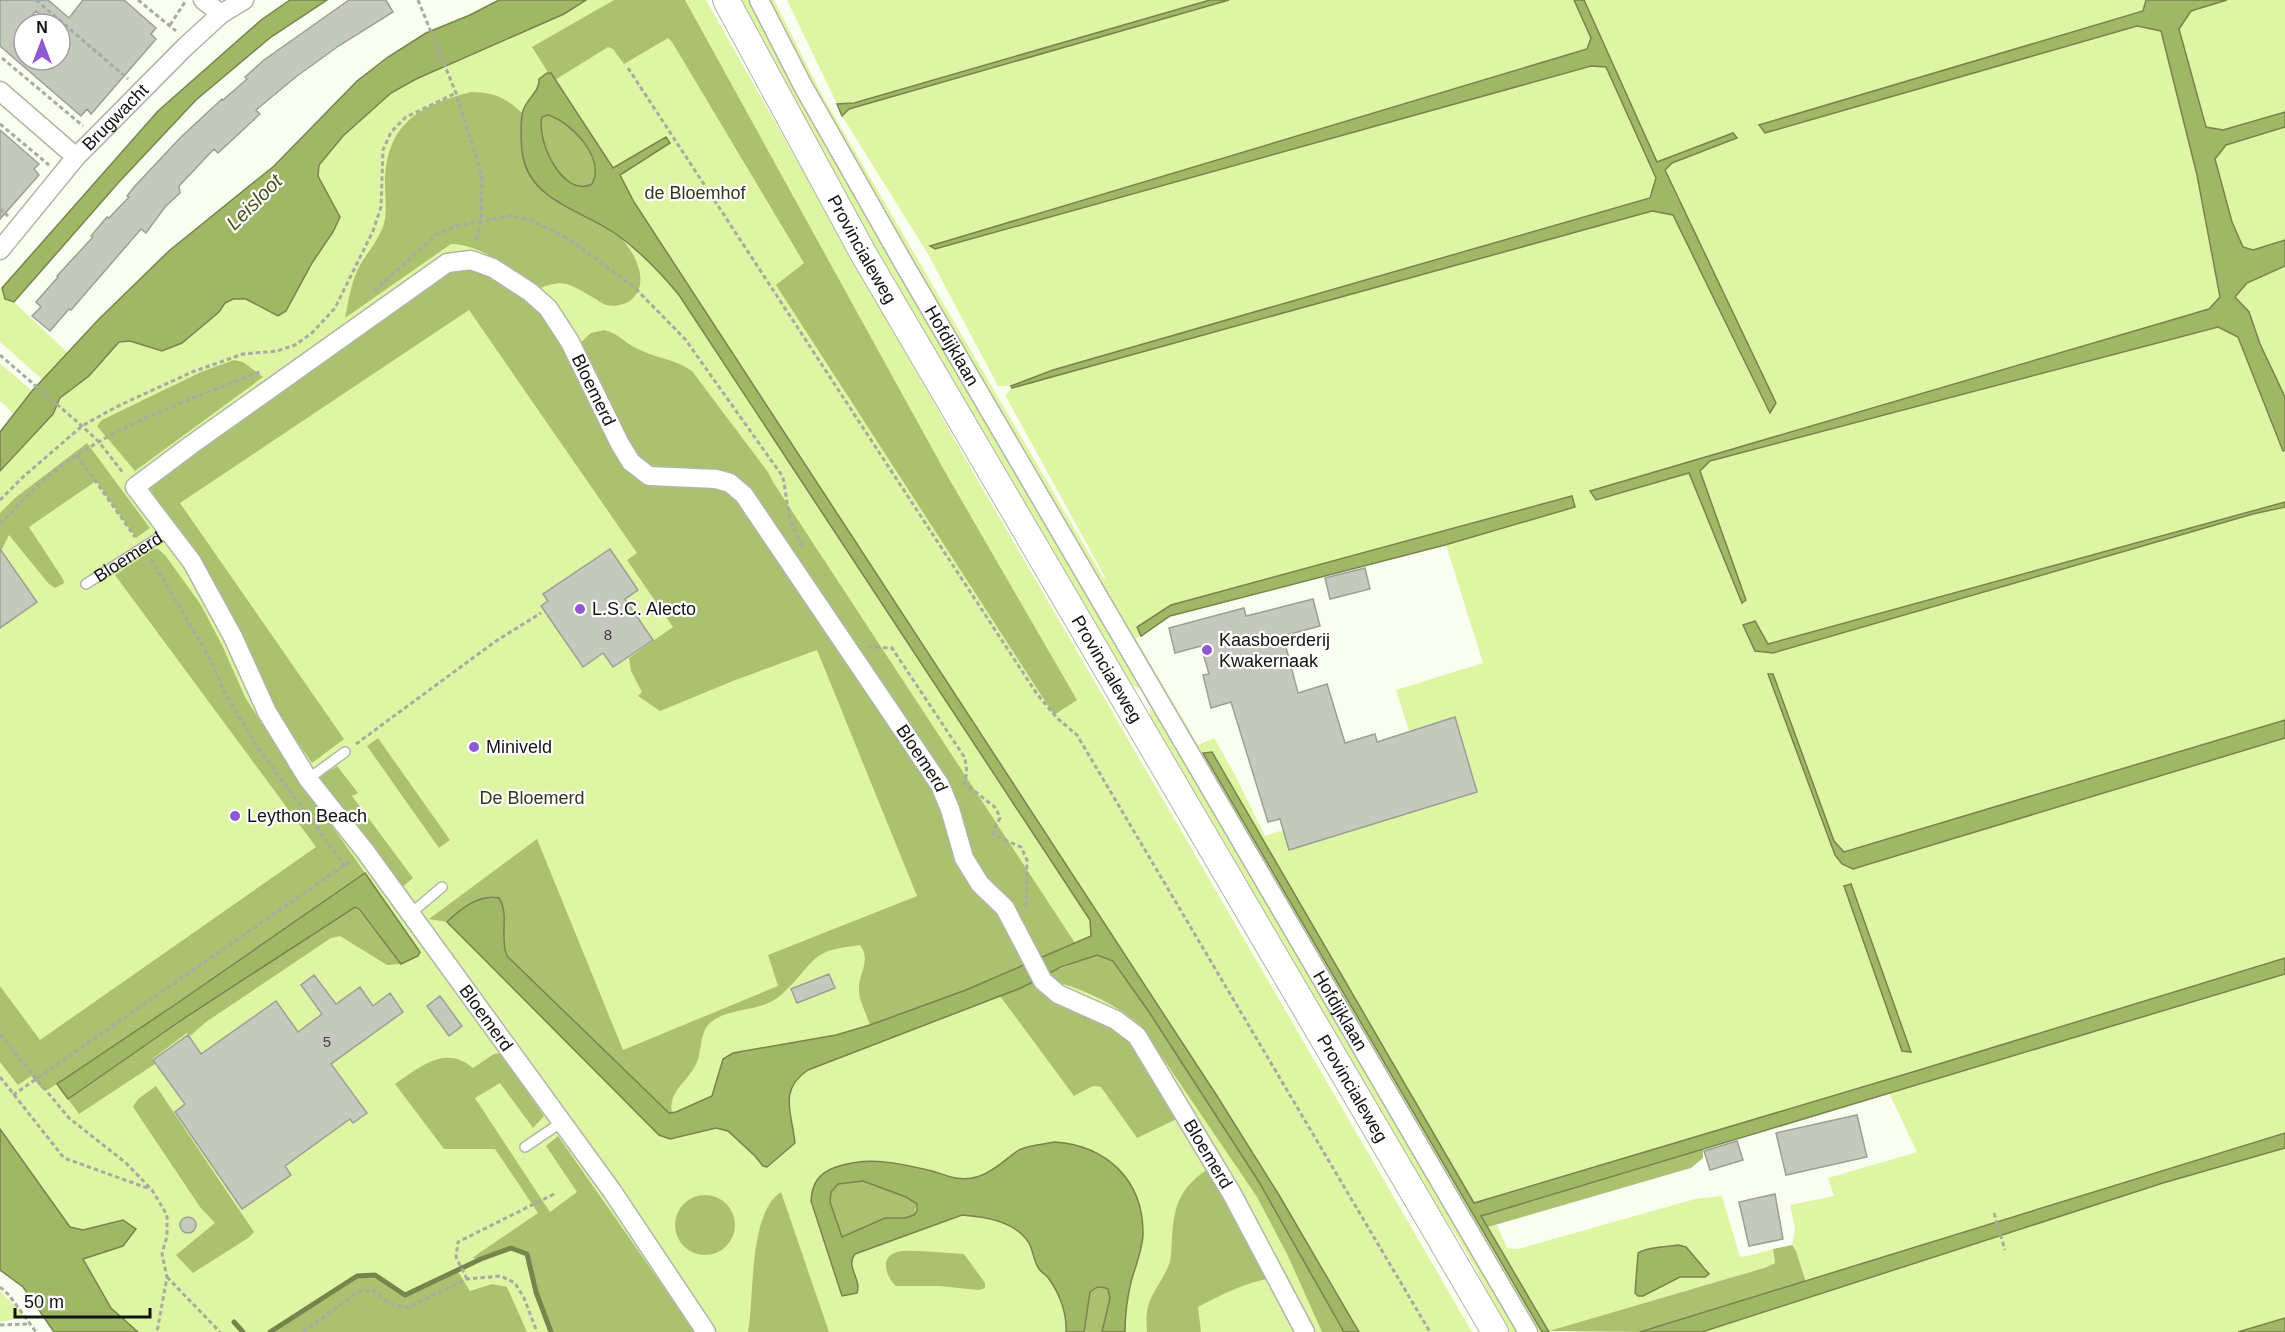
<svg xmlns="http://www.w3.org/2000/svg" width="2285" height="1332" font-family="Helvetica,sans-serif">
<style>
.green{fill:#def6a3;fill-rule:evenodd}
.forest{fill:#abc170}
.water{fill:#a0b766;stroke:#75864c;stroke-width:1.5;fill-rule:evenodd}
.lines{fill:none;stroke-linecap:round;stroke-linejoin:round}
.stream{stroke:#75864c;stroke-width:5}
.building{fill:#c5c9bd;stroke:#9c9f94;stroke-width:1.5;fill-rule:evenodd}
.lane-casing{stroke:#b1b5a9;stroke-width:12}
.street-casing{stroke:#b1b5a9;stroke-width:21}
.secondary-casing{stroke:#b1b5a9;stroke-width:28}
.path{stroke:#a7aba1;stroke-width:3;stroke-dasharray:4.5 3;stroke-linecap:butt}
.lane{stroke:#fff;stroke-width:9}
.street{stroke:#fff;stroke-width:18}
.secondary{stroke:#fff;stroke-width:26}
.poi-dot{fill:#8f59d1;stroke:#fff;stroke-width:2}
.labels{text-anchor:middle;stroke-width:4.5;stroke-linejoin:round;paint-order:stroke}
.number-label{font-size:15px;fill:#3f413a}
.street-label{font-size:18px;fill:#12140f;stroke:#fff}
.park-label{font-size:18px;fill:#303917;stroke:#fff}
.poi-label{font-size:18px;fill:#12140f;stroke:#fff;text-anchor:start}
.water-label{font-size:20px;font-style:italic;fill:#445218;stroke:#fff}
</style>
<rect width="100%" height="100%" fill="#f9fef1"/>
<path class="green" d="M586,0H706L973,472L1472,1332H138L111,1308L83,1259L123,1246V1220L83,1230L70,1227L0,1130V471L53,414L63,396L89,376L119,342L130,341L145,346L182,343L219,312L225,303L233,299H245L263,306L272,313C296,283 324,252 340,217L318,176L319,165L343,136L391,93L416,79L564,14Z
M737,0H753L1143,685L1138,688L1131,685L854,218Z
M766,0H774L822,95L1104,579L1105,577L1005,395L1012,388L1652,211L1673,215L1770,413L1776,403L1665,170L1672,163L1736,137L1733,134L1657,162L1584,0H2146L2143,11L1760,125L1765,133L2137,26L2161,31L2197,175L2220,297L2209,309L1590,491L1596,500L1689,472L1742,603L1745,600L1700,471L1710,461L2218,327L2238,336L2283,450H2285V1332H1640L1806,1282L1796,1251L1792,1245L1795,1229L1790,1205L1834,1196L1828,1178L1917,1152L1889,1093L1481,1216L1488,1227L1497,1225L1507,1248L1518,1249L1695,1199L1722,1196L1740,1257L1752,1255L1773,1249L1775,1263L1764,1268L1549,1332H1537L864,182ZM1446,545L1483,663L1396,690L1425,782L1265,836L1235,775L1214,738L1198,745L1136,639L1170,616ZM1678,1245L1706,1268L1705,1277H1680L1666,1283L1642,1249L1665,1248Z
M787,0H1210L844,105L837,104Z
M1229,0H1574L1591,38L1587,49L931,246L935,249L1591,66L1606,67L1656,178L1650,198L1053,370L1011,386H998L928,254L842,116L849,109Z
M2171,0H2285V240L2253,250L2243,247L2232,222Z
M2285,266V397L2260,344L2249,312L2235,297L2247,283Z
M0,288H2L5,299L14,302L68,353L43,380L0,342Z
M0,363L32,391L14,414L0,401Z
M1149,707L1168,726L1522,1332H1506C1481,1275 1458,1232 1419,1184L1152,728Z
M0,1291L22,1313L24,1317L22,1318L0,1322Z"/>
<path class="forest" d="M614,0H685L944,470L1077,700L1054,715L776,285L804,263L672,42L668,38L624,64L613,49L608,47L555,80L551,73L549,74L532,47Z
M471,92C493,92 507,98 522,113L523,158C542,175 562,191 582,208C593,218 608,225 618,235C634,250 651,282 632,299C626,305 614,307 606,305C602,304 598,300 594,298C570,284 563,277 536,290C511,270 484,245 451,244L345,318C349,300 351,281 360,265C367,253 377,242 382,229C388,217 385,197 385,183C386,124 419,105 471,92Z
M548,115C571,122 606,158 592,184C564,199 536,142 542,117Z
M473,260L533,302L555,331L623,460L723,487L735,495L928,778L952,835L960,870L972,885L993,903L1026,965L966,990L870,1025C866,1013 858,999 859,987C860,971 871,960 860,945C848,947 834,948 824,953C809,959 793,989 774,1000C755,1012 727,1008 710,1023C698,1035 703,1053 695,1066C686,1083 668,1092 672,1113H669L507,956L504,949V936L456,913L447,922L429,919L537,839L623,1050L778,986L768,955L917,896L817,650L733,681L660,711L638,696L642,692L631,671L629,658L673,627L627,560L637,553L469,310L180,503L344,739L312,763L275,710L212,581L148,486L419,286Z
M604,330C620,334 624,343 638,349C658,359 673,358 692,371L768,472L773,482L1075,943L1038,959L1014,909L1002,893L977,869L969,857L957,802L761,507L702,469L647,465L635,456L578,345L591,333Z
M234,360L243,362L263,377L135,471L97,426L102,420L201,372Z
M87,443L150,528L136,538L96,481L29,527L63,579L64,583L55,588L48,583L9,535L0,553V513L15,498Z
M154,549H158L165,555L201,605L222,645L245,697L276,746L365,873L176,1004L49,1089L43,1090L31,1076L18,1085L0,1062V986L40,1040L316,847L115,575Z
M378,738L450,840L439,848L367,746Z
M337,766L358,793L352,796L413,878L401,888L320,777Z
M355,906L401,964L387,965L340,936L331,938L206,1022L190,1036L187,1033L152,1059L155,1064L79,1114L68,1099L183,1019Z
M1097,955L1113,961L1149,1012L1259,1182L1344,1332H1322L1288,1256L1257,1197L1141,1026C1116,1004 1082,988 1049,980L1046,974Z
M1034,981L1120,1025L1185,1115L1137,1138L1101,1087L1093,1086L1074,1096L1000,996Z
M500,1053L544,1116L533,1128L500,1083L475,1098L550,1212L577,1192L546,1146L558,1136L695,1332H551L536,1292L527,1254L511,1248L481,1259L472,1258L538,1213L495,1149H444L395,1084C420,1067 445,1044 473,1068L494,1054Z
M156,1086L254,1232L248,1238L193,1273L176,1255L215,1223L200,1207L133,1107L138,1099Z
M1703,1149V1158L1691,1168L1488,1227L1481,1216Z
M1217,1163L1280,1277C1250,1280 1225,1293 1198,1307L1201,1332H1147C1144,1298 1155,1295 1168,1267C1172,1259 1171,1248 1172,1239C1174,1199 1183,1184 1217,1163Z
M863,1181L906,1197L917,1204L914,1215L905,1218H885L842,1238L830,1202L831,1192L838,1184Z
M781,1192L829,1332H748C755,1294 748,1214 781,1192Z
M675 1225a30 30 0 1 1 60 0a30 30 0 1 1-60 0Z
M1792,1245L1796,1251L1806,1282L1640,1332L1549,1331L1764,1268L1775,1263L1773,1249Z
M921,1251L964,1254L985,1283V1288L979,1290L939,1286H896C886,1277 879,1257 897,1252C904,1250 914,1251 921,1251Z
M457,1270L470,1291L492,1284L507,1287L527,1332H270L357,1276L375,1275L405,1295Z
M1102,1286L1108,1289L1110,1298L1102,1332H1084L1090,1292L1097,1287Z"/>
<path class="water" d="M290,0H327L271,37L196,100L119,182L14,302L5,299L2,288L158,111L261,20Z
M499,0H586L564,14L416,79L391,93L343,136L319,165L318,176L340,217L333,232L312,263L286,311L278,316L246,299H233L225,303L219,312L182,343L162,351L130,341L119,342L89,376L60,398L53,414L0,471V432L32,391L99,319L170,250L274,166L357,81L388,57L426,33L470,15Z
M1210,0H1229L849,109L842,116L837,104L854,103Z
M1574,0H1584L1657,162L1733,133L1737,138L1672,163L1665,170L1776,403L1770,413L1673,215L1652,211L1012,388L1011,386L1053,370L1650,198L1656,178L1606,67L1591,66L935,249L930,246L1587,49L1591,38Z
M2146,0H2227L2191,11L2179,29L2206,127L2223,130L2285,112V127L2226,145L2215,159L2232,222L2243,247L2253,250L2285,240V266L2247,283L2235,297L2249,312L2260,344L2285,397V450L2283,451L2238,337L2218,327L1710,461L1700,471L1746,600L1742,603L1689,473L1596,500L1590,491L2209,309L2220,297L2197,175L2161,31L2137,26L1765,133L1759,125L2143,11Z
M547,73H551L613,168L666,137L670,143L620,175L634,202L1217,1096L1279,1195L1359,1332H1344L1259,1182L1149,1012L1113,961L1097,955L1061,967L1021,988L808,1070C778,1090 792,1113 795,1143L767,1167L763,1166L755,1156L728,1131L716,1128L670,1139L659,1135L447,922C460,909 480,894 499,898C510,916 499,937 507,956L669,1113L676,1112L712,1096L723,1059L733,1053L836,1035L870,1025L966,990L1091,936L1090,920L679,295C660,272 640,251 616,234C584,211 532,202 523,157C521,148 520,120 523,111C526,99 540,92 539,79ZM548,115C571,122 606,158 592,184C564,199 536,142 542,117Z
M1572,496L1575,507L1445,545L1170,616L1141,636L1137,627L1171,605Z
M2285,502V507L2253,514L1773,653L1755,651L1743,625L1755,621L1768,644Z
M1768,674H1773L1834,841L1844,852L2285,720V738L1853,869L1842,864L1835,855Z
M1212,752L1474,1203L1916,1071L2285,958V974L1481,1216L1549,1332H1542L1203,753Z
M365,873L420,952L418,956L401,964L359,909L355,907L183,1019L68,1099L57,1084L176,1004Z
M1851,884L1911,1052L1902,1051L1844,886Z
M0,1129L70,1227L83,1230L123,1220L136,1229L123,1246L83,1259L111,1308L138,1332H54L23,1287L0,1270Z
M2285,1133V1148L2163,1183L1702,1332H1640Z
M1055,1142C1107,1146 1143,1180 1143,1233C1143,1249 1135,1267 1131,1282C1127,1299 1125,1315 1125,1332H1102L1110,1298L1108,1289C1100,1285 1096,1287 1090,1292L1084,1332H1066C1067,1314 1060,1294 1049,1279C1047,1275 1042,1273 1039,1269C1034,1262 1033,1251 1029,1243C1015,1221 986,1217 962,1215L855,1254C845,1267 862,1279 857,1293L842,1296L811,1201C812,1183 819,1173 836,1167C869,1156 899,1163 932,1171C946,1175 957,1181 972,1178C990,1175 1004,1160 1019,1150C1029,1145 1044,1144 1055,1142ZM863,1181L906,1197L917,1204V1211L914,1215L905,1218H885L842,1237L830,1202L831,1192L838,1184Z
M1678,1245L1686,1247L1709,1274L1705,1277H1680L1643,1296H1638L1635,1293L1638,1253C1645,1247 1667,1247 1678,1245Z
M2285,1318V1332H2238Z"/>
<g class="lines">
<path class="stream" d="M234,1322L243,1332
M270,1332L357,1276L375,1275L405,1295L481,1259L511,1248L527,1254L536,1292L551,1332"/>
</g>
<path class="building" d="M0,0H48L69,18L83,0H124L156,28L151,34L156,39L91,114L87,109L81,116L0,46ZM36,11L51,24H60V60H24V24Z
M349,0H386L393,12L340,45L297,76L256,110L260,114L218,153L214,149L179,186L180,193L165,207L146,233L141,229L71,310L69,309L50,331L32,316L41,307L36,302L58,277L57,276L93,237L91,236L107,217L109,218L129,197L127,196L135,186L181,137L222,99L223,100L247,79L245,77L264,60Z
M0,130L39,164L34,169L39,175L0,219Z
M0,549L37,602L0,628Z
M610,549L638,590L625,599L653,640L613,667L603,653L583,667L541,606L548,601L543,594Z
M1365,568L1370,589L1330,599L1325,578Z
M1313,599L1320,626L1283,636L1298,693L1327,684L1345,743L1375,734L1377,742L1455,717L1477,792L1289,850L1280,819L1268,822L1231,702L1211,708L1203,675L1209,674L1201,646L1175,653L1169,628L1244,608L1246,616Z
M829,974L835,988L797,1003L791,989Z
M314,975L336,1004L360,987L373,1006L390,993L403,1012L331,1064L367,1113L353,1123L350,1119L285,1166L291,1175L242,1209L175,1112L185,1104L153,1060L188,1035L201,1054L276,1001L298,1032L322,1014L301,985Z
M440,996L462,1026L449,1036L427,1006Z
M1857,1115L1867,1157L1786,1175L1776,1133Z
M1737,1141L1743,1160L1710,1170L1704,1151Z
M1775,1194L1783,1239L1749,1246L1739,1202Z
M180 1225a8 8 0 1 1 16 0a8 8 0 1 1-16 0Z"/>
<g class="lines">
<g class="lane-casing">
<g id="lane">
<path id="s1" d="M86,584L169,531"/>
<path d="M308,779L345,752"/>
<path d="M410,914L442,887"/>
<path d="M525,1147L562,1122"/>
</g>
</g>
<g class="street-casing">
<g id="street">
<path d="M203,0L221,14"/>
<path id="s2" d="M759,0L803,86L904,264L1528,1332"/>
<path d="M0,91L76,157"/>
<path id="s3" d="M0,250L76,157L185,47L221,14L244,0"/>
<path id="s4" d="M706,1332L612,1191L365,851L308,779L267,712L233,637L192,562L135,487L191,445L447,263L471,260L493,268L530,292L548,308L570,342L620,444L631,462L649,476L716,479L730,483L744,495L940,785L950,809L964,858L980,884L1005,908L1043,981L1058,994L1116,1020L1137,1036L1232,1194L1305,1332"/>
</g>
</g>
<g class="secondary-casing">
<g id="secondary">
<path id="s5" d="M726,0L863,253L1495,1332"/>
</g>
</g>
<path class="path" d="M36,0L128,79
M138,0L176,31
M418,0L456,93L482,176L481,220L475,244
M170,25L185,2
M2,58L83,126
M628,68L1037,694L1057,718L1077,735L1430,1332
M0,124L49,165
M0,209L8,216
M374,291L436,235L456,226L510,216L530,220L569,239L635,288L685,339L783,477L790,520L802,546
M0,355L82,426L99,442L124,474
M77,455L135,537
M0,500L23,477L82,426L116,407L192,372L243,354L277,351L295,345L312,333L335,308L373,231L381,207L383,150L391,132L406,117L456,93
M0,524C18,506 36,485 56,470C116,424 192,399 262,371
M151,559L211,660L223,690L258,748L345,866
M868,647L892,648L965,758L967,773L964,783L996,808L1000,818L994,829V835L1021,847L1027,860L1026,908
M356,744L496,641L541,613
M0,1035L69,1118L126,1163L152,1190L167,1215V1236L162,1254L167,1277L157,1332
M0,1077L64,1158L150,1189
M13,1095L352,860
M1994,1213L2005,1250
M167,1277L220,1332
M467,1279L456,1257L458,1242L556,1193
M0,1287L9,1295L36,1332
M0,1325L29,1324
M303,1332L358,1292L373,1290L389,1303L406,1308L467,1279L501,1276L515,1283L524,1298L537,1332"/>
<use href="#lane" class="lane"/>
<use href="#street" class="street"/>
<use href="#secondary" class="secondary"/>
</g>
<g class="poi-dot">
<circle cx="580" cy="609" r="6"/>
<circle cx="1207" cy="650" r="6"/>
<circle cx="474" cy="747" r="6"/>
<circle cx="235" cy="816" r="6"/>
</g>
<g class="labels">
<g class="number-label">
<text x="608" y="640">8</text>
<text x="327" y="1047">5</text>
</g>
<g class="street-label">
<text dy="6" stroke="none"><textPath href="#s3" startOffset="176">Brugwacht</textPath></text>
<text dy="6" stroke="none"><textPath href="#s5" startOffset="284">Provincialeweg</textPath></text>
<text dy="6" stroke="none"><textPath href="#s2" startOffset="396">Hofdijklaan</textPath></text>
<text dy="6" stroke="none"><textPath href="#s4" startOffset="1616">Bloemerd</textPath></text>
<text dy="6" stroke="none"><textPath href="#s1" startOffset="50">Bloemerd</textPath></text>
<text dy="6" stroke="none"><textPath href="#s5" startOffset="770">Provincialeweg</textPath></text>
<text dy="6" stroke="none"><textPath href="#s4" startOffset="2138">Bloemerd</textPath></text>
<text dy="6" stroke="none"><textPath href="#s2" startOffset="1166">Hofdijklaan</textPath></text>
<text transform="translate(486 1018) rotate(54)" y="6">Bloemerd</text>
<text dy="6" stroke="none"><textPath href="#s5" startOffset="1256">Provincialeweg</textPath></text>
<text dy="6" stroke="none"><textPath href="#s4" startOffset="2642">Bloemerd</textPath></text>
</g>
<g class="park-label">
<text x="695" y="199">de Bloemhof</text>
<text x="532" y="804">De Bloemerd</text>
</g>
<g class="poi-label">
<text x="592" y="615">L.S.C. Alecto</text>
<text x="1219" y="646">Kaasboerderij<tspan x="1219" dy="21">Kwakernaak</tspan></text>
<text x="486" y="753">Miniveld</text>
<text x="247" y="822">Leython Beach</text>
</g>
<g class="water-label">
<text transform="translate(254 202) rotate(-45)" y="7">Leisloot</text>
</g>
</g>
<g transform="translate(42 42)"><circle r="28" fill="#ffffff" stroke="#a0a19f" stroke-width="1.5"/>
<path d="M0-4.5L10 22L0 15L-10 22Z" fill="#8f59d1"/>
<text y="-9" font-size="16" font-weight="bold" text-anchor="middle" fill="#12140f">N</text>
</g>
<path d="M15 1308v9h135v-9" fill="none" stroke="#12140f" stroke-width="3"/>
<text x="24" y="1308" font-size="18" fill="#12140f" stroke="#ffffff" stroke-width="4.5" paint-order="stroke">50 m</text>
</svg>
